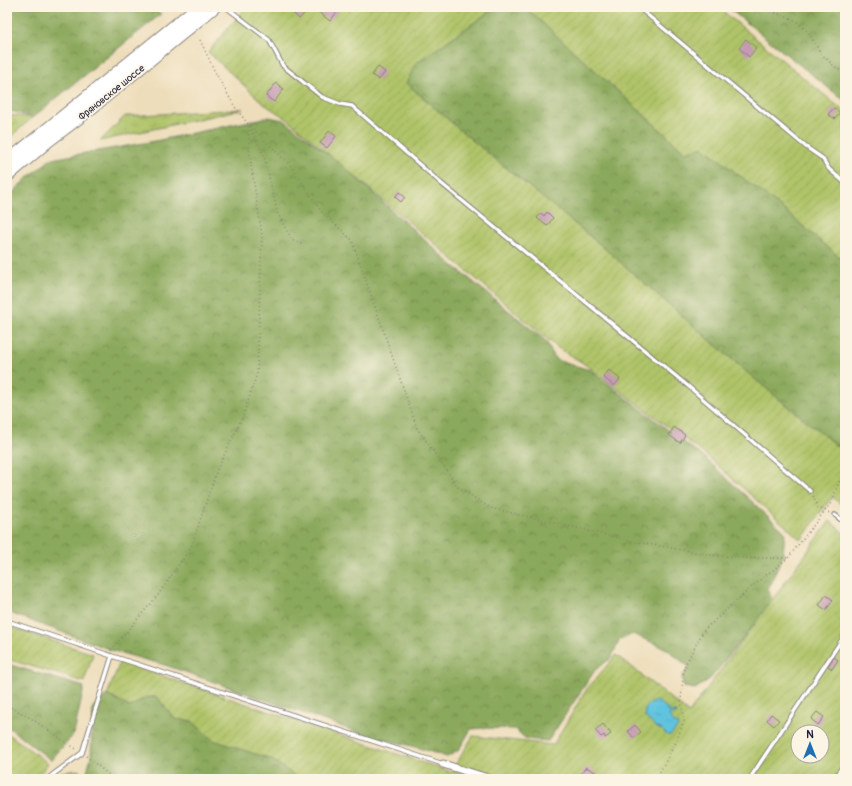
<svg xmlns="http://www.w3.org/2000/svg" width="852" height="786" font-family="Pangolin,sans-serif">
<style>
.forest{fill:url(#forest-crowns);stroke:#56664c}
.wetland{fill:url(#wetland-marsh);stroke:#687252}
.garden{fill:url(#garden-furrows);stroke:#687252;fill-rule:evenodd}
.water{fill:url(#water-ripples);stroke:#42738d}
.building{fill:#c699b4}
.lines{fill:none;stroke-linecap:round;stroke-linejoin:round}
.lane-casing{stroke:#88807a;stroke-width:5.5}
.street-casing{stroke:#88807a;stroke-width:9}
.primary-casing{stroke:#88807a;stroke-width:14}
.path{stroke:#88807a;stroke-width:1.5;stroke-dasharray:1 3;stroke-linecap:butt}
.lane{stroke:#fff;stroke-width:3.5}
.street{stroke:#fff;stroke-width:7}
.primary{stroke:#fff;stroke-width:12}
.labels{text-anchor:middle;stroke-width:3.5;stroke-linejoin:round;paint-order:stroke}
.street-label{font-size:10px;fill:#22223b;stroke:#fcf5e5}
</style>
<defs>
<pattern id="forest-crowns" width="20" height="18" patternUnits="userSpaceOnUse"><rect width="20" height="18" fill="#8ba95c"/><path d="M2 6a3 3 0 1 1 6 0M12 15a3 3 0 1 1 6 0" fill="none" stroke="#71894d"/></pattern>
<pattern id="wetland-marsh" width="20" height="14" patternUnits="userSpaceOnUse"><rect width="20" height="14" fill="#afc368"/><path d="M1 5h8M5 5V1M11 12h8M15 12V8" fill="none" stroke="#96a75b"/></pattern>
<pattern id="garden-furrows" width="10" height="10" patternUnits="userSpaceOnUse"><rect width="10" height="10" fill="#afc368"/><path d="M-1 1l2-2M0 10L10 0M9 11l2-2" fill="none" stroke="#96a75b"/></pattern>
<pattern id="water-ripples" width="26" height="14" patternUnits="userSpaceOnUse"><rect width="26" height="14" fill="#61c4df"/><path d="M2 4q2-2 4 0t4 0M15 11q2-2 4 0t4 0" fill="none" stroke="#54a8c0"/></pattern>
</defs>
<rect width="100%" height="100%" fill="#fcf5e5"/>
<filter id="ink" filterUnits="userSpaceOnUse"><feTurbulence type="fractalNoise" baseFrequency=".025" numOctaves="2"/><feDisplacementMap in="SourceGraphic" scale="8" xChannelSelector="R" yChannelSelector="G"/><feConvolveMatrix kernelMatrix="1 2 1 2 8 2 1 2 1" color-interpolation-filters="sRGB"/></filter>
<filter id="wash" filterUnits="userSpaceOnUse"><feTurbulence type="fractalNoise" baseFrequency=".012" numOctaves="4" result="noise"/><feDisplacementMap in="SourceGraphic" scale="16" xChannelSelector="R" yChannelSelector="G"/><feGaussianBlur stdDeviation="0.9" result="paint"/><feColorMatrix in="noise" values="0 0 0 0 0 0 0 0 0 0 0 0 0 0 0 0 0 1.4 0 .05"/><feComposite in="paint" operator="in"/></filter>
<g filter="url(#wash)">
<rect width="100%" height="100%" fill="#edddba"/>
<path class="forest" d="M7,7H152L161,14L33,117L7,110Z
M496,7H525L685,152L703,147L783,209L845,262V414L840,416C848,430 845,434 838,447L751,376L603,247L467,136L406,83L416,63Z
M727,7H845V101Z
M269,117L284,120L342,165L450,263L546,341L556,360L590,370L706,459L785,532L783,556L768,589L773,601L710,679L695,689L684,687L682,677L689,667L667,649L633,634L620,639L611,658L595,670L548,741L526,739L515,729L485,728L471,729L458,751L447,757L419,748L363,734L168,666L114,651L7,612V199L25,180L51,159L150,142Z
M7,664L84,687L74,734L51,760L7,726Z
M107,695L130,707L147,697H157L175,719L192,721L213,740L271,759L299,779H88L86,776L91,755L93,707Z"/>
<path class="wetland" d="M243,109L100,141L125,116Z
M7,115L33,117L7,140Z"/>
<path class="garden" d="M246,7H496L416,63L406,83L467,136L603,247L751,376L838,447L845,433V507L832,497L801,540L707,456L583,363L558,348L287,119L264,104L208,52Z
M525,7H718L845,112V262L783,209L703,147L685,152Z
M830,521L845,534V779H299L271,759L213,740L192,721L175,719L157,697H147L130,707L107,695L120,662L451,772L473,736L553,745L586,690L616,655L689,713ZM798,732H822V756H798Z
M7,626L93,654L84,682L7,659Z
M7,733L48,763L37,779H7Z
M78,770L86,776L88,779H57L61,772Z"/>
<path class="water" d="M657,701L667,708L669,712H676L677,713L673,715L670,714L669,715L673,722L679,725L671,735H667L661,729L657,728L645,717L646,715L644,712C647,706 650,702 657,701Z"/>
<g id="blocks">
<path class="building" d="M296,7H310L299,19L292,12Z
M312,7H341L330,21Z
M746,39L756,48L749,57L739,48Z
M378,67L385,72L379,80L372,75Z
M276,83L284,89L274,102L266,96Z
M834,108L840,113L835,119L828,114Z
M329,131L336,136L327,148L320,143Z
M399,192L405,197L401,202L395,197Z
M547,212L553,218L547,226L537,218L541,213L544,216Z
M609,370L620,379L614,386L603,377Z
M674,427L685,435L680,443L669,435Z
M826,595L833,600L826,610L819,605Z
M834,657L838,660L832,669L828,666Z
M817,712L824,717L818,725L811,719Z
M771,714L779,720L774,726L767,720Z
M603,724L611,734L605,738L604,735L601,737L595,730Z
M635,725L641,732L634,738L628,731Z
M586,767L597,773L593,779H588L581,774Z"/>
</g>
</g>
<g filter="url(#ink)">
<use href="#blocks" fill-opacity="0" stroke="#88807a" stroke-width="1"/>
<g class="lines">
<g class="lane-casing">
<path id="lane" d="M226,7L269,40L283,66L322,97L340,104L352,106L442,184L688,386L810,491
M638,7L806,147L822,158L829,169L845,183
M835,515L845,523
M7,621L112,656L82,753L47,779
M112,656L443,764
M752,775L845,635"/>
</g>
<g class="street-casing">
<path id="street" d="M443,764L491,779
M836,779L845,766"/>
</g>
<g class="primary-casing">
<path id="primary" d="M7,162L198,7
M7,176L48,141L85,113L214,7"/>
</g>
<path class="path" d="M760,7L795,20L808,32L822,55L833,65L845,74
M839,7L845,18
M200,40L216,74L235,107L248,124L291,166L321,211L352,240L417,428L458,487L490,508L561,524L631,541L712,555L750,558H788
M249,126L264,156L278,214L292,240L304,245
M813,496L818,508L830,513
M111,650L158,595L191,547L217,470L243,416L257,374L262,235L250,158L248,125
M7,706C33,717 54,735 78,750
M86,756L114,779
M656,779L676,742L684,721L681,700L684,667L704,630L754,585L788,558L831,503L845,466"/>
<use href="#lane" class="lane"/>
<use href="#street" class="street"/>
<use href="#primary" class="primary"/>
</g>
</g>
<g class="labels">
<g class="street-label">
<text transform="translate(111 92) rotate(-39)" y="4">Фряновское шоссе</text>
</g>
</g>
<rect width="852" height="786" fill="none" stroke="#fcf5e5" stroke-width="24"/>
<g transform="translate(810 744)"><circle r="19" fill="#fcf5e5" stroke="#a5a1a1"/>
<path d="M0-3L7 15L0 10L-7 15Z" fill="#1f6fb2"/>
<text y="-6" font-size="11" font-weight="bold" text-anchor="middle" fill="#22223b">N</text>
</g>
</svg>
